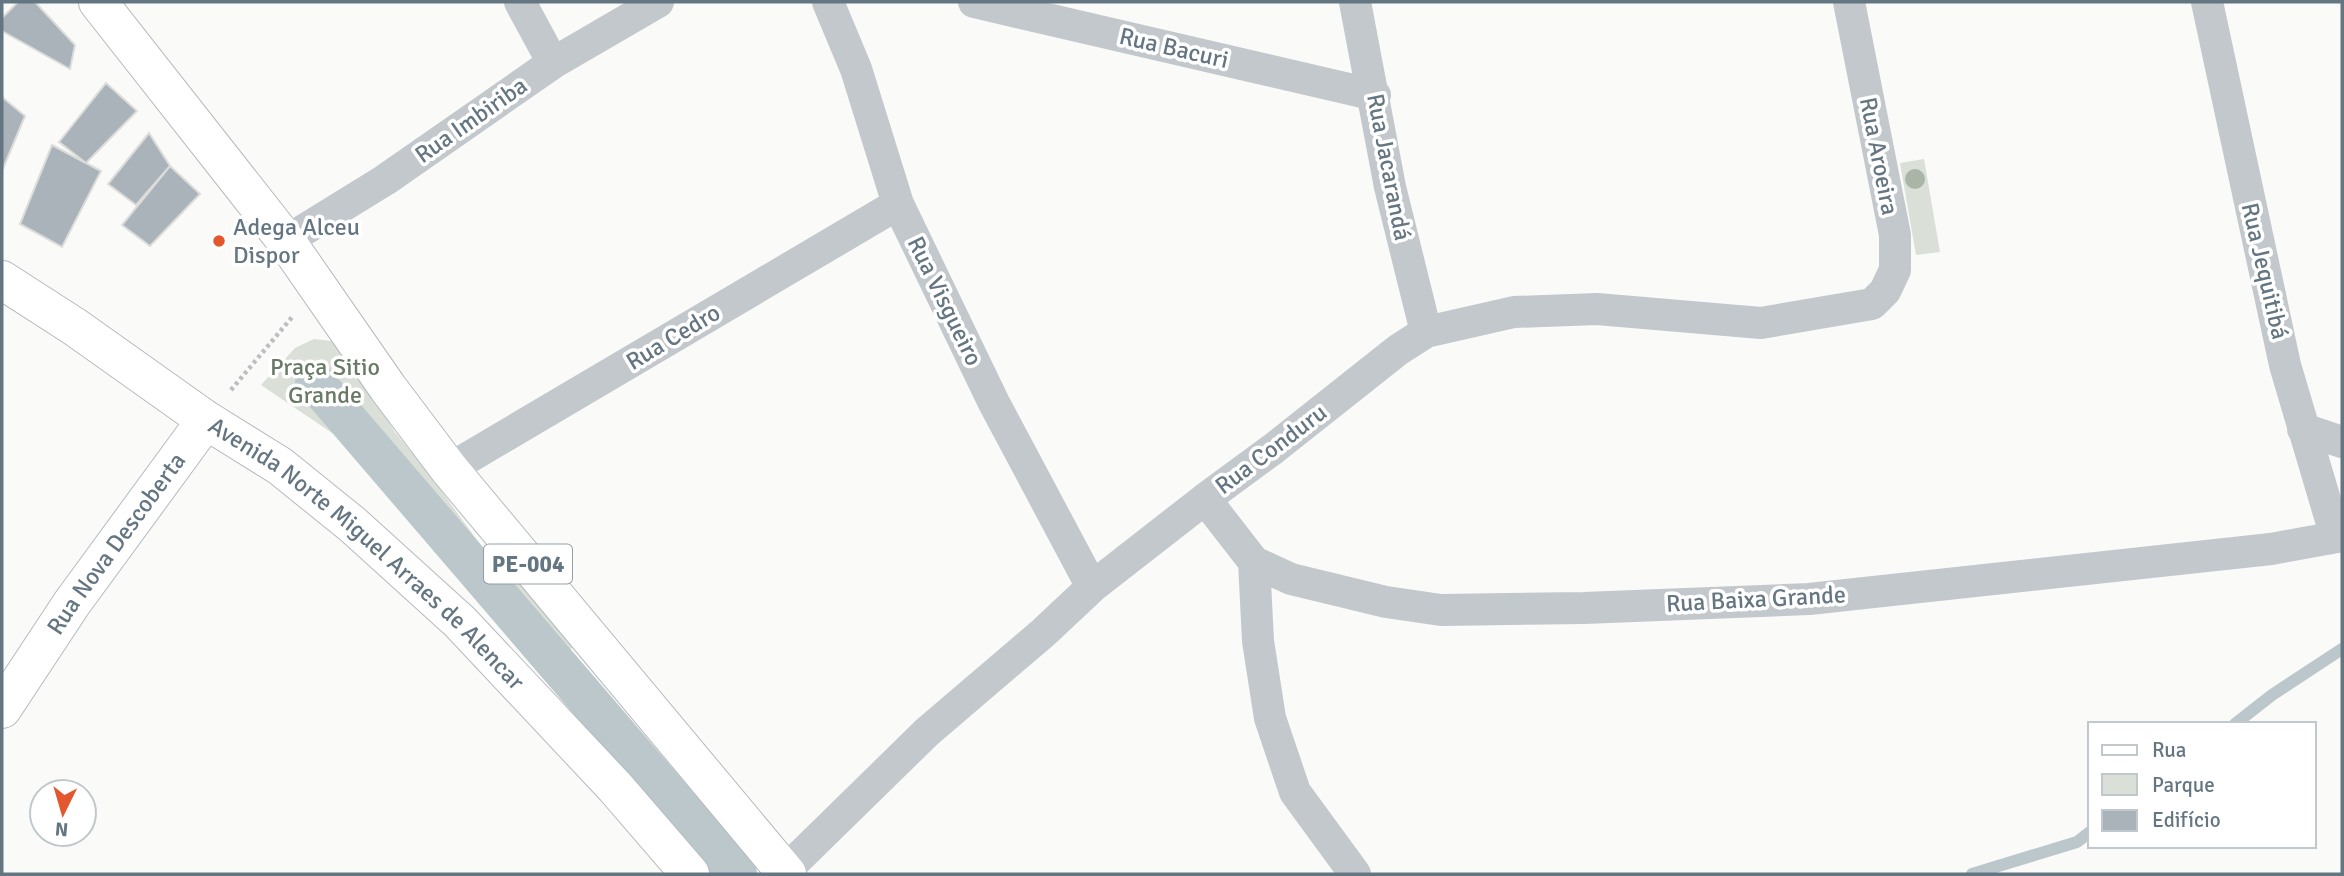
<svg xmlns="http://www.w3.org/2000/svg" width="2344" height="876" font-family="Signika,sans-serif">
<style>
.green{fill:#dadfd7}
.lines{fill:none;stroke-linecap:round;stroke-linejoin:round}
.stream{stroke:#bbc7cb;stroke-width:12}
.canal{stroke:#bbc7cb;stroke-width:40}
.building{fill:#aab3b9;stroke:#dcdcda;stroke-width:2}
.secondary-casing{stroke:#b3babf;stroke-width:40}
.primary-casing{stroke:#b5babe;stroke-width:40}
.path{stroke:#bbbfc2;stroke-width:4.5;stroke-dasharray:3.5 3.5;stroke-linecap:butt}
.street{stroke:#c3c8cc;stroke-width:32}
.secondary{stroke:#fff;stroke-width:38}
.primary{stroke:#fff;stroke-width:38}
.tree{fill:#aab4a7}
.poi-dot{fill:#e4572e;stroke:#fff;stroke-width:2.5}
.labels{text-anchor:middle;stroke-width:7;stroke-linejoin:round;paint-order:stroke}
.shield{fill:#fff;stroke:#939fa8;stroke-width:2}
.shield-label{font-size:23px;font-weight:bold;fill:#657683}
.street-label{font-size:24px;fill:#657683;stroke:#fff}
.poi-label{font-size:24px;fill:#657683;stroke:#fff;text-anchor:start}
.park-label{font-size:24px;fill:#687a64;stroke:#fff}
</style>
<rect width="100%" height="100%" fill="#fafaf8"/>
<path class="green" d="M1924,159L1940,252L1916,255L1900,163Z
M314,339L339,342L395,432L427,471L487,554L497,559H506L578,643L569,650L341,439L261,385L295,348Z"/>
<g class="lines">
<path class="stream" d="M2235,724L2272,695L2342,649
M1972,874L2077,842L2090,832"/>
<path class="canal" d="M315,382L737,874"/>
</g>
<path class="building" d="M18,2H35L75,45L70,69L2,31V18Z
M106,83L137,111L86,163L59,142Z
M2,97L25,116L2,171Z
M149,133L170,166L136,205L108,184Z
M52,145L101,171L62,247L20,224Z
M170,166L200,194L150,246L122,225Z"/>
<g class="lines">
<g class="secondary-casing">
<g id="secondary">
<path id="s1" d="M2,709L72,603L206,420"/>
</g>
</g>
<g class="primary-casing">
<g id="primary">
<path d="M98,2L286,241L388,388L449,469L787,874"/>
<path id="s2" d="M2,280L75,327L206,420L280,466L353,525L460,622L615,787L690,874"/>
</g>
</g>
<path class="path" d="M231,390L293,316"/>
<path class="street" d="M520,2L553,63
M828,2L856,69L898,204L994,403L1092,587
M974,2L1375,95
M1355,2L1390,187L1426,332
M2207,2L2285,365L2336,537
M286,241L385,180L553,63L658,2
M2303,429L2342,442
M449,469L898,204
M1205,499L1254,562L1291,579L1386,602L1441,610L1584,608L1809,599L2271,549L2342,536
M1254,562L1258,641L1270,718L1295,792L1355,874
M784,872L927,732L1043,633L1092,587L1205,499L1273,449L1398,350L1426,332L1514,312L1597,309L1761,323L1872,304L1885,291L1895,270V235L1849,2"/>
<use href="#secondary" class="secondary"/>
<use href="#primary" class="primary"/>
</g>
<circle class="tree" cx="1915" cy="179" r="10"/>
<circle class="poi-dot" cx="219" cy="241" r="7"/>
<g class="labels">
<rect class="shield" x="484" y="544.5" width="88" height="39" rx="5"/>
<g class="shield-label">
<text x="528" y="572">PE-004</text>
</g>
<g class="street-label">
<text transform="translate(1174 48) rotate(13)" y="8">Rua Bacuri</text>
<text transform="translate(471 120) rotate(-35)" y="8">Rua Imbiriba</text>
<text transform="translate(1879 156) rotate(79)" y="8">Rua Aroeira</text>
<text transform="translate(1389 167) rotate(79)" y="8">Rua Jacarandá</text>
<text transform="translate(2265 271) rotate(77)" y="8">Rua Jequitibá</text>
<text transform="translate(945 301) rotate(64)" y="8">Rua Visgueiro</text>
<text transform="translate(673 337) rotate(-31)" y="8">Rua Cedro</text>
<text transform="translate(1271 449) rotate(-37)" y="8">Rua Conduru</text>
<text dy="8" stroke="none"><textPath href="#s1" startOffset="201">Rua Nova Descoberta</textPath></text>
<text dy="8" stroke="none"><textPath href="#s2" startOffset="457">Avenida Norte Miguel Arraes de Alencar</textPath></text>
<text transform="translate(1756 599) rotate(-3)" y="8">Rua Baixa Grande</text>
</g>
<g class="poi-label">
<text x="233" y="235">Adega Alceu<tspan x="233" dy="28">Dispor</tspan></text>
</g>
<g class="park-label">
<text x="325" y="375">Praça Sitio<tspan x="325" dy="28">Grande</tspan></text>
</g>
</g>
<rect width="2344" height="876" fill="none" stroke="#657683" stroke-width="7"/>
<rect x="2088" y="722" width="228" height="126" fill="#ffffff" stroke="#c1c8cd" stroke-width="2"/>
<rect x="2102" y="745" width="35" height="10" fill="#ffffff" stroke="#c1c8cd" stroke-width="2"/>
<text x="2152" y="757" font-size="21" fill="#657683">Rua</text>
<rect x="2102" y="774" width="35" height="21" fill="#dadfd7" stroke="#c1c8cd" stroke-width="2"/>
<text x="2152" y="792" font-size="21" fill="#657683">Parque</text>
<rect x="2102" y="810" width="35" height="21" fill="#aab3b9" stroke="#c1c8cd" stroke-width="2"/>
<text x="2152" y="827" font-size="21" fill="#657683">Edifício</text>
<g transform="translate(63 813) rotate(185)"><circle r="33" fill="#ffffff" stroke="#c1c8cd" stroke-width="2"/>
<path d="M0-5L12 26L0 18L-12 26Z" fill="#e4572e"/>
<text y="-10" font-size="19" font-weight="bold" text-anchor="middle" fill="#657683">N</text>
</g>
</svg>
